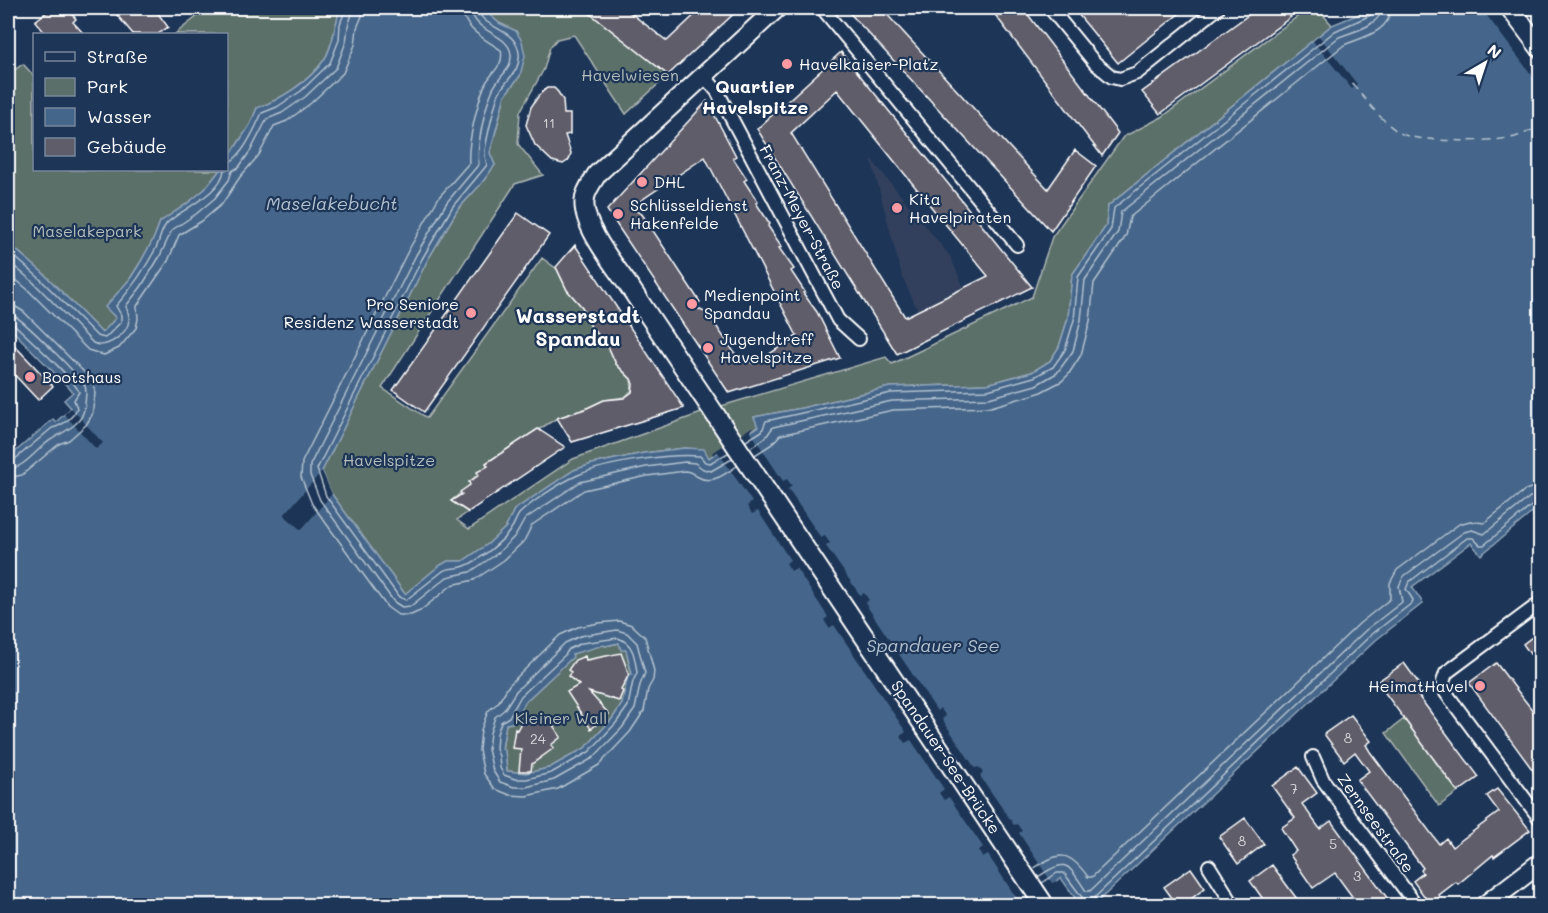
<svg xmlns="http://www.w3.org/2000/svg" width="1548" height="913" font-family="Mali,sans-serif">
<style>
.built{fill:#31415d}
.green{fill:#5b6f6a;stroke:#adb7b4;stroke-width:1.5}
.water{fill:#44668a;stroke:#8fa3b9;stroke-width:1.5;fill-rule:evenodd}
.pier{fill:#1d3557}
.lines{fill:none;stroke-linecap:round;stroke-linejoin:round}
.shore{stroke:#b4c2d0;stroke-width:1.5}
.ferry{stroke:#b4c2d0;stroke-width:1.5;stroke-dasharray:8 6;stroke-linecap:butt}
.building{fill:#605d6b;stroke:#fff;stroke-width:1.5;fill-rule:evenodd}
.street-casing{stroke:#fff;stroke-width:16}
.secondary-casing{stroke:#fff;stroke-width:22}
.street{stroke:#1d3557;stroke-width:12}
.secondary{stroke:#1d3557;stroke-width:18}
.poi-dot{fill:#ff9aa2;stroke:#1d3557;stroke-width:2}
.labels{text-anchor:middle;stroke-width:4.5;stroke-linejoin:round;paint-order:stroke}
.number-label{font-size:14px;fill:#d7d6da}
.poi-label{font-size:16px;fill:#fff;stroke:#1d3557;text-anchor:start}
.park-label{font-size:16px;fill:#b5bebc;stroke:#1d3557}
.street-label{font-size:16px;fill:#fff;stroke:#1d3557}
.neighbourhood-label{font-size:18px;font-weight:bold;fill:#fff;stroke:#1d3557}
.water-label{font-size:18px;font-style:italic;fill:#b4c2d0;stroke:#1d3557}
.quarter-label{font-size:20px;font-weight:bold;fill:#fff;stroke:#1d3557}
</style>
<rect width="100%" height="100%" fill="#1d3557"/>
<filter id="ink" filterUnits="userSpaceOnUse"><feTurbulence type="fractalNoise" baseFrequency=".0167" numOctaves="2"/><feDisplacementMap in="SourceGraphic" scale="12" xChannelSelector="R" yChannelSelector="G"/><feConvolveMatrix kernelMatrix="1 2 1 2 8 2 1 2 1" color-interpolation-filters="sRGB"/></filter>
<g filter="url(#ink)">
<path class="built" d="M871,159L950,256L976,315L930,338L902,276Z"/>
<path class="green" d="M208,8H341C334,24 334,46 324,60C310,81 280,100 257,108L250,125L227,160L226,34H175Z
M482,8H583L668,75L626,114L574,35L557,39L550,47L544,69L520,112L518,144L543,175L515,184L382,388L427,418L542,258L557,269L567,290L584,309L591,327L607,344L616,364L631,379L632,390L625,397L604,400L585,409L557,418L486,463L488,466L469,482L470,485L451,501L468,512L457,520L469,529L573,459L718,407L886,357L892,364L1032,297L1052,237L1123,137L1162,117L1309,8H1317L1332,25L1108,206L1106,226L1072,275L1068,318L1059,347L1050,361L1032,372L987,384L890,387L802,408L754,417L759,426L709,458L702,450L685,448L644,453L592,464L574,470L514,510L506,527L488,544L463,561H448L439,566L405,594L331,493L322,471L427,261L458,209L481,184L495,165L490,154L505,95L520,76L516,31L499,23Z
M23,64L34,76V170H220L205,189L188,203L160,222L154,238L140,263L130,279L106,307L116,318L102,333L42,272L8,243V65L13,71Z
M620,643L626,649L632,675L628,676L622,704L612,719L585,748L549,768L526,773L507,771L505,751L502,750L506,724L512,723L526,701L572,657L571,655L583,649L604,644L605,646Z
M1404,719L1458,792L1439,806L1386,733Z"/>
<path class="water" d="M341,8H482L499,23L516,31L522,41L525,56L520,76L505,95L490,153L495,165L481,184L458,209L427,261L322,471L331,493L405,594L439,566L448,561H463L488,544L506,527L514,510L574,470L592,464L644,453L685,448L704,449L709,458L758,427L754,417L802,408L890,387L987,384L1032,372L1050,361L1059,347L1068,318L1072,275L1106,226L1108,206L1332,25L1374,8H1540V506L1481,555L1471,543L1412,587L1423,603L1376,640L1094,905H1080L1061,878L1020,906L8,905V458L53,419L56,422L71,408L64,400L73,392L8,326V243L42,272L102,333L116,318L105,307L130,279L140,263L154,238L160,222L188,203L205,189L220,170H226L227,160L250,125L257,108C280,100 310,81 324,60C334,46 334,24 341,8ZM619,643L621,650H626L632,674L628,675L622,704L612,719L585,748L549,768L526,773L507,771L505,751L502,749L506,724L512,723L526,701L573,657L572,654L604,645L605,646Z"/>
<path class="pier" d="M1481,8H1540V86Z
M1319,36L1357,84L1352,89L1313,41Z
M71,408L103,443L96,449L64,414Z
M752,427L753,428L750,431L783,481L787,479L792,486L788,489L821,538L825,536L830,543L826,546L860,595L864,593L869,600L865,603L937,711L940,708L946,716L942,719L975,768L979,767L983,773L980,776L1014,825L1017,824L1022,831L1019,833L1052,883L1056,881L1058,883L1025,906L1021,905L988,855L983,858L978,851L983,847L949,797L944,800L939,793L944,789L911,740L905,743L900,736L906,732L834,625L829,628L824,620L828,617L796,568L791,571L786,563L790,560L758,511L752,514L747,506L752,502L718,452L713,455L712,453Z
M322,471L332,494L301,530L284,515Z"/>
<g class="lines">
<path class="shore" d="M462,8C463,29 485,39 501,50C505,67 489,73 484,87C477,105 467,145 469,163L439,197L408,251L302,462L301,477L312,504L387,607L398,615H411L420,611L452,585L474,580L504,560L524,541L532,525L584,490L647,476L685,471C691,471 692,474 698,477C712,485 725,474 737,466
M471,8C472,33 510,33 511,55C512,71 497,77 492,91C485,108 476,147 479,164L447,202L416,255L310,465V475L320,500L394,602L402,607L411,606L447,577L470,572L498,553L516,535L525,519L580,482L646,467L685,462L695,463L703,469L711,471L732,459
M478,8C480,29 516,27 519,53C521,72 506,79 499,93C495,103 486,141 485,151C484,156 486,160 487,165L453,206L422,259L317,469L326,496L399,597L406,600L443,571C451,567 458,569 465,566C478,561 504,541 511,529C515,524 516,517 520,513C534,500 560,483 578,475C605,463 671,453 700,456L705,462L710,463L728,453
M226,163C241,161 256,126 262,113L277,107L301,91L330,63L339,40L340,24L346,8
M8,251L38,277L97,336L105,338L121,322V315L116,306C131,289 145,269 156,248C160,240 161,230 167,223C183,208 221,194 224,170
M8,261L33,282L93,343C106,350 128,334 129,320C130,315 127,310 126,306L141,287L160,256L172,230L196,214L215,198L229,180L232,171L239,167L251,150L267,119L282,113L305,97L336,68L346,42L348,26L354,8
M8,273L27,289L88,350L104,355L119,348L136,328L138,319L137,306L168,261L179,235L202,221L222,204L240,177L259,155L274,126L287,121L311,103L343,73L355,45L357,28L362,16L363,8
M8,306L16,307L24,312L89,377L94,385L95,394L92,415L86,425L69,440L59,444L22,475L8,478
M8,315C12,315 13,315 16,317C25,322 81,377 85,386C87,390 85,408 83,413C79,427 56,435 45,444C34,453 22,469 8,469
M8,323L14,324C28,338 73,377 79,392L74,400L77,408C74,417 62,426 52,428L14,460L8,462
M746,441L762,431L766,421L891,393L988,390L1034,377L1053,367L1065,350L1074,320L1078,277L1111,229L1114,208L1335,31L1371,15L1374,8
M750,448L766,437L773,427L892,401L989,398L1036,385L1057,373L1073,351L1081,320L1085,280L1118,232L1121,212L1339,37C1354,31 1380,26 1382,8
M755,455L772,444L780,435L893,410L991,407L1039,393L1062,381L1068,375L1081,355L1090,321L1094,283L1126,236L1130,217L1344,45C1363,37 1390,32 1391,8
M619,621L632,625L645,637L654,671L653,680L648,689L644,711L630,732L599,765L558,789L526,796L510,795L495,789L484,774L479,750L481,730L488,711L498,703L509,685L560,635L578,627L599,623Z
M617,630L627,633L637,643L645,673L640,685L635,709L622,728L593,758L554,780L526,787H514L500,782L493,771L488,749L490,733L495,717L504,710L516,691L565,643L580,636Z
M618,638C634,643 635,659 637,673L633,681L628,706L616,723L589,752L551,773L527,779H515L504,775L500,768L499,756L496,749L497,734L501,722L509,717L521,696L565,655L569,649L582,643Z
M1033,869C1059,851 1069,850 1088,877H1092L1360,623L1390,599V583L1397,570L1459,524L1470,521L1484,523L1525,490L1540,485
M1038,877C1068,856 1068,865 1086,891H1090L1366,630L1402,602L1399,586L1404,576L1464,532L1472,530L1484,534L1530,497L1540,494
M1042,883L1057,873H1064L1084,900L1085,906
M1091,906L1093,899L1371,635L1412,603L1413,600L1406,589L1409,582L1467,538H1473L1480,545H1484L1535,503L1540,502"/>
<path class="ferry" d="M1352,83C1367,101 1380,120 1400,133C1417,143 1495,142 1515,137C1524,134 1533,130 1540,125"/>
</g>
<path class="building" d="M52,8H67L76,19L73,22L84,34H46L35,21Z
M111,8H154L168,27L158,34H133Z
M583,8H624L667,41L702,8H740L668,75Z
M845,8H881L1048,189L1075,150L1096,166L1051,231Z
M990,8H1023L1118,133L1102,156Z
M1073,8H1186L1118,63Z
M1258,8H1283L1291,17L1160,114L1142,92Z
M841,52L1032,287L897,354L757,129ZM837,90L937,214L988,276L905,317L791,133Z
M547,88H554L558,92L563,100L564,114H570V134L565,135L571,153L569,160L563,164L552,161L535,145L526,125L531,107L539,95Z
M707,101L736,156L733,158L747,179L744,181L758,202L756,203L770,224L768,226L782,247L779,248L794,269L791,271L805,292L803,293L817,312L840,358L729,393L607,210ZM705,157L797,336L754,364L736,355L708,314L693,306L700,302L642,214L630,208Z
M518,213L549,235L424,412L393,390Z
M575,245L684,408L572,442L557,418L585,409L604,400L624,398L632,392L633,384L631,379L616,364L607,344L591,327L582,307L567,290L556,267Z
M15,346L53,386L38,400L8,368V353Z
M538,429L565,447L468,512L451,501L462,494L460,492L470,485L469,482L479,475L477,472L488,466L486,463Z
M1540,631V668L1523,644Z
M621,653L629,674L621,690L623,691L619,701L589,692L609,714L591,729L567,692L579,685L568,676L571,672L568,670L575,660L585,656L586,660Z
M1404,663L1423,689L1417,694L1479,777L1458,792L1377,682Z
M1496,663L1540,720V780L1469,683Z
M546,715L561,737L551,745L554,748L532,764L531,771H519L521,749L512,748L515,729L517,730L524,717L534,723Z
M1351,715L1371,741L1366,745L1371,753L1439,844L1446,838L1452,847L1499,812L1487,796L1497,789L1530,830L1494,857L1493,855L1458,884L1456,882L1439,895L1440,897L1430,904L1413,881L1423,873L1421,870L1423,868L1357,780L1369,771L1355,752L1344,761L1324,734Z
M1298,767L1317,793L1302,804L1320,829L1331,821L1393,906H1359L1335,873L1313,888L1290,855L1296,851L1281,828L1295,818L1272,786Z
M1245,818L1264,844L1238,864L1219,837Z
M1272,865L1297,899L1302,906H1268L1250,881Z
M1191,868L1205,888L1182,906H1178L1164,887Z"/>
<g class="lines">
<g class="street-casing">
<path id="street" d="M822,8L1017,245
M1050,8L1095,63L1112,77L1120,79L1137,73L1218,8
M703,75L717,91L838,320L859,339
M1540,603L1446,673L1443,682L1446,693L1540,819
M1313,757L1323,780L1417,906
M1209,866L1234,906"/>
</g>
<g class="secondary-casing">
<path id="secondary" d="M777,8L597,174C593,181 586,190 585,198C579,224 619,271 633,292L1045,906
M1510,8L1540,48
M1484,906L1540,863"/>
</g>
<use href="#street" class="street"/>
<use href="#secondary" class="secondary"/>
</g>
</g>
<g class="poi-dot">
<circle cx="787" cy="64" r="6"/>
<circle cx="642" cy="182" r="6"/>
<circle cx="897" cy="208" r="6"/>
<circle cx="618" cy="214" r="6"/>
<circle cx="692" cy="304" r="6"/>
<circle cx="471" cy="313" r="6"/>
<circle cx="708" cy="348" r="6"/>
<circle cx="30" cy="377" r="6"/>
<circle cx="1480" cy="686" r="6"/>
</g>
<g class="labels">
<g class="number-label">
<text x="549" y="128">11</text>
<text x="1348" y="743">8</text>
<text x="538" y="744">24</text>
<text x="1294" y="794">7</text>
<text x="1242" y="846">8</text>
<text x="1333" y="849">5</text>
<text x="1357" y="881">3</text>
</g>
<g class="poi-label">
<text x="799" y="70">Havelkaiser-Platz</text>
<text x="654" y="188">DHL</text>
<text x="909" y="205">Kita<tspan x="909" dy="18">Havelpiraten</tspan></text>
<text x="630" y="211">Schlüsseldienst<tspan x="630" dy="18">Hakenfelde</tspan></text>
<text x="704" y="301">Medienpoint<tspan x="704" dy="18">Spandau</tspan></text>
<text x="459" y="310" text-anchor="end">Pro Seniore<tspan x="459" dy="18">Residenz Wasserstadt</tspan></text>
<text x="720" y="345">Jugendtreff<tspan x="720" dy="18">Havelspitze</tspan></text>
<text x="42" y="383">Bootshaus</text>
<text x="1468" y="692" text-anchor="end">HeimatHavel</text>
</g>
<g class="park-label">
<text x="630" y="81">Havelwiesen</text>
<text x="87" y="237">Maselakepark</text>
<text x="389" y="466">Havelspitze</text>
<text x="561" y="724">Kleiner Wall</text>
</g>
<g class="street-label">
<text transform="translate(802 217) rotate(62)" y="6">Franz-Meyer-Straße</text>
<text transform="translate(946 757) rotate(56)" y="6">Spandauer-See-Brücke</text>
<text transform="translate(1376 823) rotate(54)" y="6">Zernseestraße</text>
</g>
<g class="neighbourhood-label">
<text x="755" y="93">Quartier<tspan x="755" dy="21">Havelspitze</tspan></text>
</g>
<g class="water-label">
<text x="332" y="210">Maselakebucht</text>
<text x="933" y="652">Spandauer See</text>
</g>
<g class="quarter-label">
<text x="578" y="323">Wasserstadt<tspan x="578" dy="23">Spandau</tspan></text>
</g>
</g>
<rect width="1548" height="913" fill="none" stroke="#1d3557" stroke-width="30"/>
<rect x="15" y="15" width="1518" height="883" fill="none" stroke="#fff" stroke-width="2" filter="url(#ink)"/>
<rect x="33" y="33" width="195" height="138" fill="#1d3557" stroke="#77869a" stroke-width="1.5"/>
<rect x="45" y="52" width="30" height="9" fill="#1d3557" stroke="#77869a" stroke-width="1.5"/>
<text x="87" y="63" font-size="18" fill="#ffffff">Straße</text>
<rect x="45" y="78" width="30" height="18" fill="#5b6f6a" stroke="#77869a" stroke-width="1.5"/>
<text x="87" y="93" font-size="18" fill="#ffffff">Park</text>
<rect x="45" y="108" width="30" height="18" fill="#44668a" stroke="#77869a" stroke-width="1.5"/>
<text x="87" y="123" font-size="18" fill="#ffffff">Wasser</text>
<rect x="45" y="138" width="30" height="18" fill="#605d6b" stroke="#77869a" stroke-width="1.5"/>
<text x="87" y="153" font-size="18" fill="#ffffff">Gebäude</text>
<g transform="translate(1485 63) rotate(39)" stroke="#1d3557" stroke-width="4.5" paint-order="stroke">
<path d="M0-4.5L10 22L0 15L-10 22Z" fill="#ffffff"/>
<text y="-9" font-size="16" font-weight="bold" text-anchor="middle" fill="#ffffff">N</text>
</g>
</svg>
